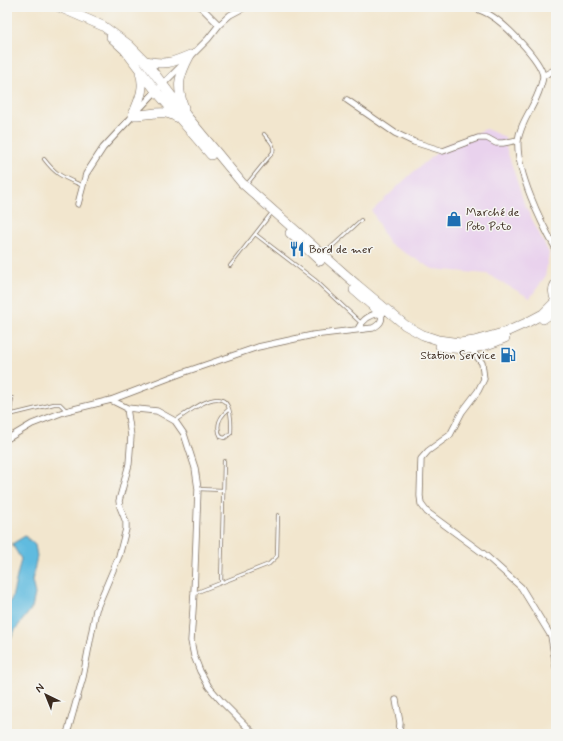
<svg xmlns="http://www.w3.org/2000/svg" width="563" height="741" font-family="Mynerve,sans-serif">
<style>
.built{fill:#e9d2ed}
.water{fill:#61bbdf;stroke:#4e727e}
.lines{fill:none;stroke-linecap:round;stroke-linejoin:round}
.service-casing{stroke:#7b6c5c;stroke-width:4}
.minor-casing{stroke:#7b6c5c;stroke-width:7}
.primary-casing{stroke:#7b6c5c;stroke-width:10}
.service{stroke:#fff;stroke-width:2.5}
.minor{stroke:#fff;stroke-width:5.5}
.primary{stroke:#fff;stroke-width:9}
.labels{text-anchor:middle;stroke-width:3;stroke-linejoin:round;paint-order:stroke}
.poi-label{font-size:12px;fill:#3b2a1e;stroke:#f6f6f2;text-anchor:start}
</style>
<rect width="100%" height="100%" fill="#f6f6f2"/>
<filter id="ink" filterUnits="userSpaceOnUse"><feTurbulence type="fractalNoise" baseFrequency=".025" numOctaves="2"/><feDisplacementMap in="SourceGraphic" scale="8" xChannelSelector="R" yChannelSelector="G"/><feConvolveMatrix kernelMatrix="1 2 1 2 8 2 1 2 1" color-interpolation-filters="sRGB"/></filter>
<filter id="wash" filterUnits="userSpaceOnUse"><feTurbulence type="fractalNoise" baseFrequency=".012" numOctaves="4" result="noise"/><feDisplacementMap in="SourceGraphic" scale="16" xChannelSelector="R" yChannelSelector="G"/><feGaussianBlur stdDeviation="0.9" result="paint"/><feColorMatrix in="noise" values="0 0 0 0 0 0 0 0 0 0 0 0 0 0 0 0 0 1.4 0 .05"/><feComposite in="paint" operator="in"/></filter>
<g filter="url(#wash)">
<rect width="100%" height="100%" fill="#f2e6ce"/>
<path class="built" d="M486,129L505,137L506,147L524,203L549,253L545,277L530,298L487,274L433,269L388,243L372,211L411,174L446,145Z"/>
<path class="water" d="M25,536L35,545L37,556L32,581L35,594L32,608L15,630L7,646V606L12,598L21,559L12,544Z"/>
</g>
<g filter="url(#ink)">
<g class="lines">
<g class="service-casing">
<path id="service" d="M44,159C57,176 63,177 83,186
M247,184L273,152C275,144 269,140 264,134
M255,234L315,280L361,323
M325,253L361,220
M230,266L270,215
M12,398L10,411L13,414L54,404H60L66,410
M176,420C202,403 234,377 231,433L225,438L221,437C215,426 220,416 229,409
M198,489L223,490
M221,583L224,461
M195,593L269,564L277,556L278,515"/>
</g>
<g class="minor-casing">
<path id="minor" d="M201,7L219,25
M473,7C479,10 485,12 490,15C504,23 541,60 543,76C543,79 541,85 540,88C535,106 520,122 518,141C516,171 541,223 556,249
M543,76L556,69
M347,100L395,133L414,142L443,151L478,138H487L496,143H503L518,140
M78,204L86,174L103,148L156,91L208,39L219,25L230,15L245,7
M555,248L556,256
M471,349L482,363L484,379L478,391L462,412L450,435L428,451L421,459L420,496L421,504L427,512L484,554L521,587L551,636L556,667
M111,400L127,408L157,411L175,421L184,434L195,468L198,489L194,593L191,641L194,656L200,671L209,687L222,702L254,734
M7,439L32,424L66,411L111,400L182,373L258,347L313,335L373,328C380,324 383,321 381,313C370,314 363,319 358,329
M396,700L400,723L399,734
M67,734L83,677L96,610L119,556L126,529V522L120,507L119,501L129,464L131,436L127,408"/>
</g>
<g class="primary-casing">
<path id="primary" d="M59,7L103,26L129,45L145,61L186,115L242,183L356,284L405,325L423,335L438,340L460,343L474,341L506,332L526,323L543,314L556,301
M111,37L125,50L156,91L211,155
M145,61C166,65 171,63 190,55
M140,73C146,88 138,102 133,115C147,116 163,108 176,117
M184,108C176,85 179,76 190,55
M290,233L320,261
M556,283C552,289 553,295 556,301
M354,290L381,313
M543,319L556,310
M440,346C467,351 480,349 505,338"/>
</g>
<use href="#service" class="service"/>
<use href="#minor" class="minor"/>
<use href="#primary" class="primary"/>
</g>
</g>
<defs>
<g id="shop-bare" transform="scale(1.2)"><path d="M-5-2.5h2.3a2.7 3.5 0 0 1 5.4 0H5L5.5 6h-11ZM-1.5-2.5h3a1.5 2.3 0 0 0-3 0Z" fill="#1f6fb2" stroke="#f6f6f2" stroke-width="2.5" paint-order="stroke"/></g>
<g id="restaurant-bare" transform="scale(1.2)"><path d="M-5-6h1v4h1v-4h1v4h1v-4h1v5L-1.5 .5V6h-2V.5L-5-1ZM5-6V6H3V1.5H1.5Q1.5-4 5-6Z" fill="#1f6fb2" stroke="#f6f6f2" stroke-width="2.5" paint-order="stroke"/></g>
<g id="fuel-bare" transform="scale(1.2)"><path d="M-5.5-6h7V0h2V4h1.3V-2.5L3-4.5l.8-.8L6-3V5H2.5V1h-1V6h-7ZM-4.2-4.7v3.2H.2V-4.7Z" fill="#1f6fb2" stroke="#f6f6f2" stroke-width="2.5" paint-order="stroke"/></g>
</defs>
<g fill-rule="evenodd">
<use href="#shop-bare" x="454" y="219"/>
<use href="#restaurant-bare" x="297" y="249"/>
<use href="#fuel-bare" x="508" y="355"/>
</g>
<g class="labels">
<g class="poi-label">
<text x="466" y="216">Marché de<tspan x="466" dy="14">Poto Poto</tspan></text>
<text x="309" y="253">Bord de mer</text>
<text x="496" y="359" text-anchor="end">Station Service</text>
</g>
</g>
<rect width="563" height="741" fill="none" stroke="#f6f6f2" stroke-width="24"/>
<g transform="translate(46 695) rotate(317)" stroke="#f6f6f2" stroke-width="3" paint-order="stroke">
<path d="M0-3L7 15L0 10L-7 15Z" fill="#3b2a1e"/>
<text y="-6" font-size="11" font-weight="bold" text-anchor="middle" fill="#3b2a1e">N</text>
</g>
</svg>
